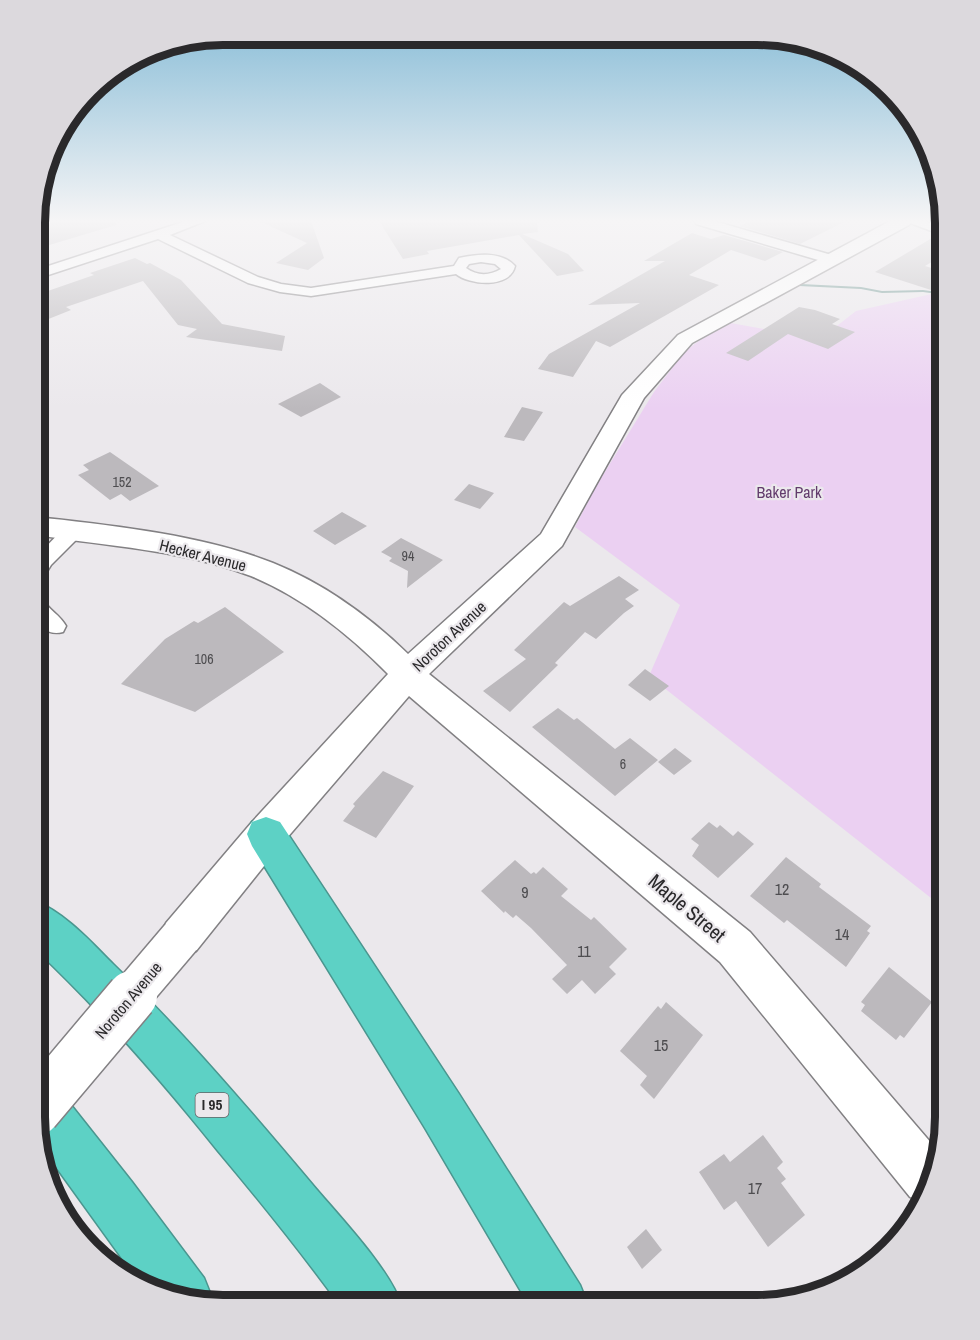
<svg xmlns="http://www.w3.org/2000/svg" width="980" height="1340" font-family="'Archivo Narrow',sans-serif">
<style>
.green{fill:#ebd0f2}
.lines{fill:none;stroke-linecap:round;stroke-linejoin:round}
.stream{fill:#6a938e;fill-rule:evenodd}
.building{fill:#bcb9bd}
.street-casing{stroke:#828083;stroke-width:3}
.secondary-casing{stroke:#828083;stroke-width:3}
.highway-casing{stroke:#4b968f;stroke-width:3}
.street{fill:#fff;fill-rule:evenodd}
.secondary{fill:#fff;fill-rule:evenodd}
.highway{fill:#5dd1c5;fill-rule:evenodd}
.secondary-bridge-far1-casing{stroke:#828083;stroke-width:43;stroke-linecap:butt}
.secondary-bridge-casing{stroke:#828083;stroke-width:53;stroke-linecap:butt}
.secondary-bridge-far1{stroke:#fff;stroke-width:40}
.secondary-bridge{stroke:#fff;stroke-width:50}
.labels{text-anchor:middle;stroke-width:4.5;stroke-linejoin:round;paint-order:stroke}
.number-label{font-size:14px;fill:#4e4d50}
.shield{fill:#ebe8ec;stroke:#646265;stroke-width:1.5}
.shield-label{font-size:15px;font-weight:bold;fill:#2a292b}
.park-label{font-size:16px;fill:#623b6c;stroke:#ebe8ec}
.street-label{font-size:16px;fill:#2a292b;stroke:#ebe8ec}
.near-number-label{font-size:16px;fill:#4e4d50}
.near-street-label{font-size:20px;fill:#2a292b;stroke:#ebe8ec}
.rim{fill:none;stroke:#2a292b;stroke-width:8}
</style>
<rect width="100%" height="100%" fill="#ebe8ec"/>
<path class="green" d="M945,291V909L649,676L680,605L575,527L595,488L654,392L685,351L725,322L820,339L856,311Z"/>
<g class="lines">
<path class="stream" d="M801,284L861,287L882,291L923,290L945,293V295L923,292L882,293L861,289L799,286V285Z"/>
</g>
<path class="building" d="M36,221H115L116,225L36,249Z
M259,221H311L324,258L308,270L276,263L307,243Z
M379,221H537L538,232L522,234L568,254L584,271L557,276L519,235L427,251L429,254L403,259Z
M750,221H846L800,244L740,226Z
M692,233L711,239L724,235L783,252L765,261L731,250L689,275L719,285L610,347L596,341L573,377L538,369L549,354L640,303L588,305L665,261H644Z
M932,238L945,242V254L925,266L945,272V283L931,290L875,272Z
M135,258L147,264L150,263L181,280L222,324L285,336L282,351L186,337L197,329L178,325L143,281L66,307L71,310L46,320L40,316L36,318V290L42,293L94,275L90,273Z
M799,307L815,310L840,319L832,324L855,332L828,349L788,334L748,361L726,353Z
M320,383L341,397L301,417L278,404Z
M522,407L543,412L524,441L504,437Z
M110,452L159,486L130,501L121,494L110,500L78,475L89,470L83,465Z
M469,484L494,493L480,509L454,500Z
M342,512L367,526L335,545L313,531Z
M401,538L443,560L407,588L408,571L389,561L392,558L381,552Z
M619,576L639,590L625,599L634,606L624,613L596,639L585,632L555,663L558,665L510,712L483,691L526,659L514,650L564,602L570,606Z
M225,607L284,652L195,712L121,684L165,639L194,621L198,623Z
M645,669L669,686L650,701L628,685Z
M558,708L574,720L577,718L615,749L630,738L658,760L615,796L532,727Z
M675,748L692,761L674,775L658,762Z
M383,771L414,786L376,838L343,821L355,806L353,804Z
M709,822L717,828L720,825L733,836L738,831L754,844L718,878L692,856L699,845L691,839Z
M786,857L821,884L819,887L871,926L867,931L870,933L846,967L787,920L784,923L750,896Z
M515,860L531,874L534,872L536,874L543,867L568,889L561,896L591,920L594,917L627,949L609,967L616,974L595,994L582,980L567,994L552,979L567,965L531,928L516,915L513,918L505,911L504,913L481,891Z
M889,967L932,1002L904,1038L900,1035L896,1040L861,1011L865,1005L861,1002Z
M666,1002L703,1035L654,1099L640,1085L647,1076L620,1051L658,1006L661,1009Z
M763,1135L783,1162L777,1168L786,1179L781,1183L805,1215L768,1247L736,1201L724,1210L699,1172L724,1154L730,1162Z
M646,1229L662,1250L642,1269L627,1247Z"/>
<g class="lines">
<g class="street-casing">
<path id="street" d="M186,221H205L170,235L258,277L281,284L311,288L454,266L459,258C478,254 501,251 515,266C510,289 469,285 456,274L311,296L280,292L248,283L158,239L36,279V270ZM481,262L495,264L501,269C489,276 477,276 466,268L469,264Z
M694,221H714L835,256L837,259L835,262H825L696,224Z
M905,221H924L945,228V236Z
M74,524L81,525L84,530L81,535L51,565L43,578L35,580L36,557L67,525Z
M35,597L43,600C49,610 60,615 66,626L63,632C51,635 45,630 35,623Z"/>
</g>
<g class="secondary-casing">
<path id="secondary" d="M890,221H911L909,225L692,343L644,398L562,546L429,674L750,932L938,1151L921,1202L910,1197L720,962L409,696L280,846L196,951L181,957L166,951L160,937L166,923L252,822L388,674C350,635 302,597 251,576C183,550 107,546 36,535V517C110,525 203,535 273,563C323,583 370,617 408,654L541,534L622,395L678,335Z"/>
</g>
<g class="highway-casing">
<path id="highway" d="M266,817L280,822L459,1094L580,1285L588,1305H529L425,1128L252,846L247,834L252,822Z
M35,901C65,913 90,941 113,964C184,1033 248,1108 312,1184C338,1215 389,1268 401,1304H339C301,1252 260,1201 218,1151C161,1080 101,1011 35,949Z
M35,1074L52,1081L132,1182L204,1278L212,1298L209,1304H199L139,1282L41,1146L35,1117Z"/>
</g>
<use href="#street" class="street"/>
<use href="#secondary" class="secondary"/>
<use href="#highway" class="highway"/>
<g class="secondary-bridge-far1-casing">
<path id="secondary-bridge-far1" d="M130,997L181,937"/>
</g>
<g class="secondary-bridge-casing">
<path id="secondary-bridge" d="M35,1111L132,996"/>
</g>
<use href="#secondary-bridge-far1" class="secondary-bridge-far1"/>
<use href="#secondary-bridge" class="secondary-bridge"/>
</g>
<linearGradient id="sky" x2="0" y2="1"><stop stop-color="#81b9d5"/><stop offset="0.54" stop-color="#f6f5f6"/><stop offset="1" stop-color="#f6f5f6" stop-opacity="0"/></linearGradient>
<rect width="980" height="409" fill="url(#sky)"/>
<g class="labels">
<g class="number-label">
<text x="122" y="487">152</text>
<text x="408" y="561">94</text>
<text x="204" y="664">106</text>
<text x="623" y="769">6</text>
</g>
<rect class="shield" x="195.5" y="1093" width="33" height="24" rx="4.5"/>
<g class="shield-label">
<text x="212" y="1110">I 95</text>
</g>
<g class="park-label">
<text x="789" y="498">Baker Park</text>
</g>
<g class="street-label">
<text transform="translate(203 555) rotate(14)" y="6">Hecker Avenue</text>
<text transform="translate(449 636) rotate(-43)" y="6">Noroton Avenue</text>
<text transform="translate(128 1000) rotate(-50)" y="6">Noroton Avenue</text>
</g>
<g class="near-number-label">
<text x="782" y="895">12</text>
<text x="525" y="898">9</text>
<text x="842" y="940">14</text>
<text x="584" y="957">11</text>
<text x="661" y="1051">15</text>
<text x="755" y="1194">17</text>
</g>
<g class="near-street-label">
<text transform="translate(687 908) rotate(40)" y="7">Maple Street</text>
</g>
</g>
<path d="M0 0H980V1340H0ZM223 45H757A178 178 0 0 1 935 223V1117A178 178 0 0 1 757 1295H223A178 178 0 0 1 45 1117V223A178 178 0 0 1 223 45Z" fill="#dcd9dd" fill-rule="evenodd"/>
<path class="rim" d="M223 45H757A178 178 0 0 1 935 223V1117A178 178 0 0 1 757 1295H223A178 178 0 0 1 45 1117V223A178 178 0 0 1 223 45Z"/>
</svg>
